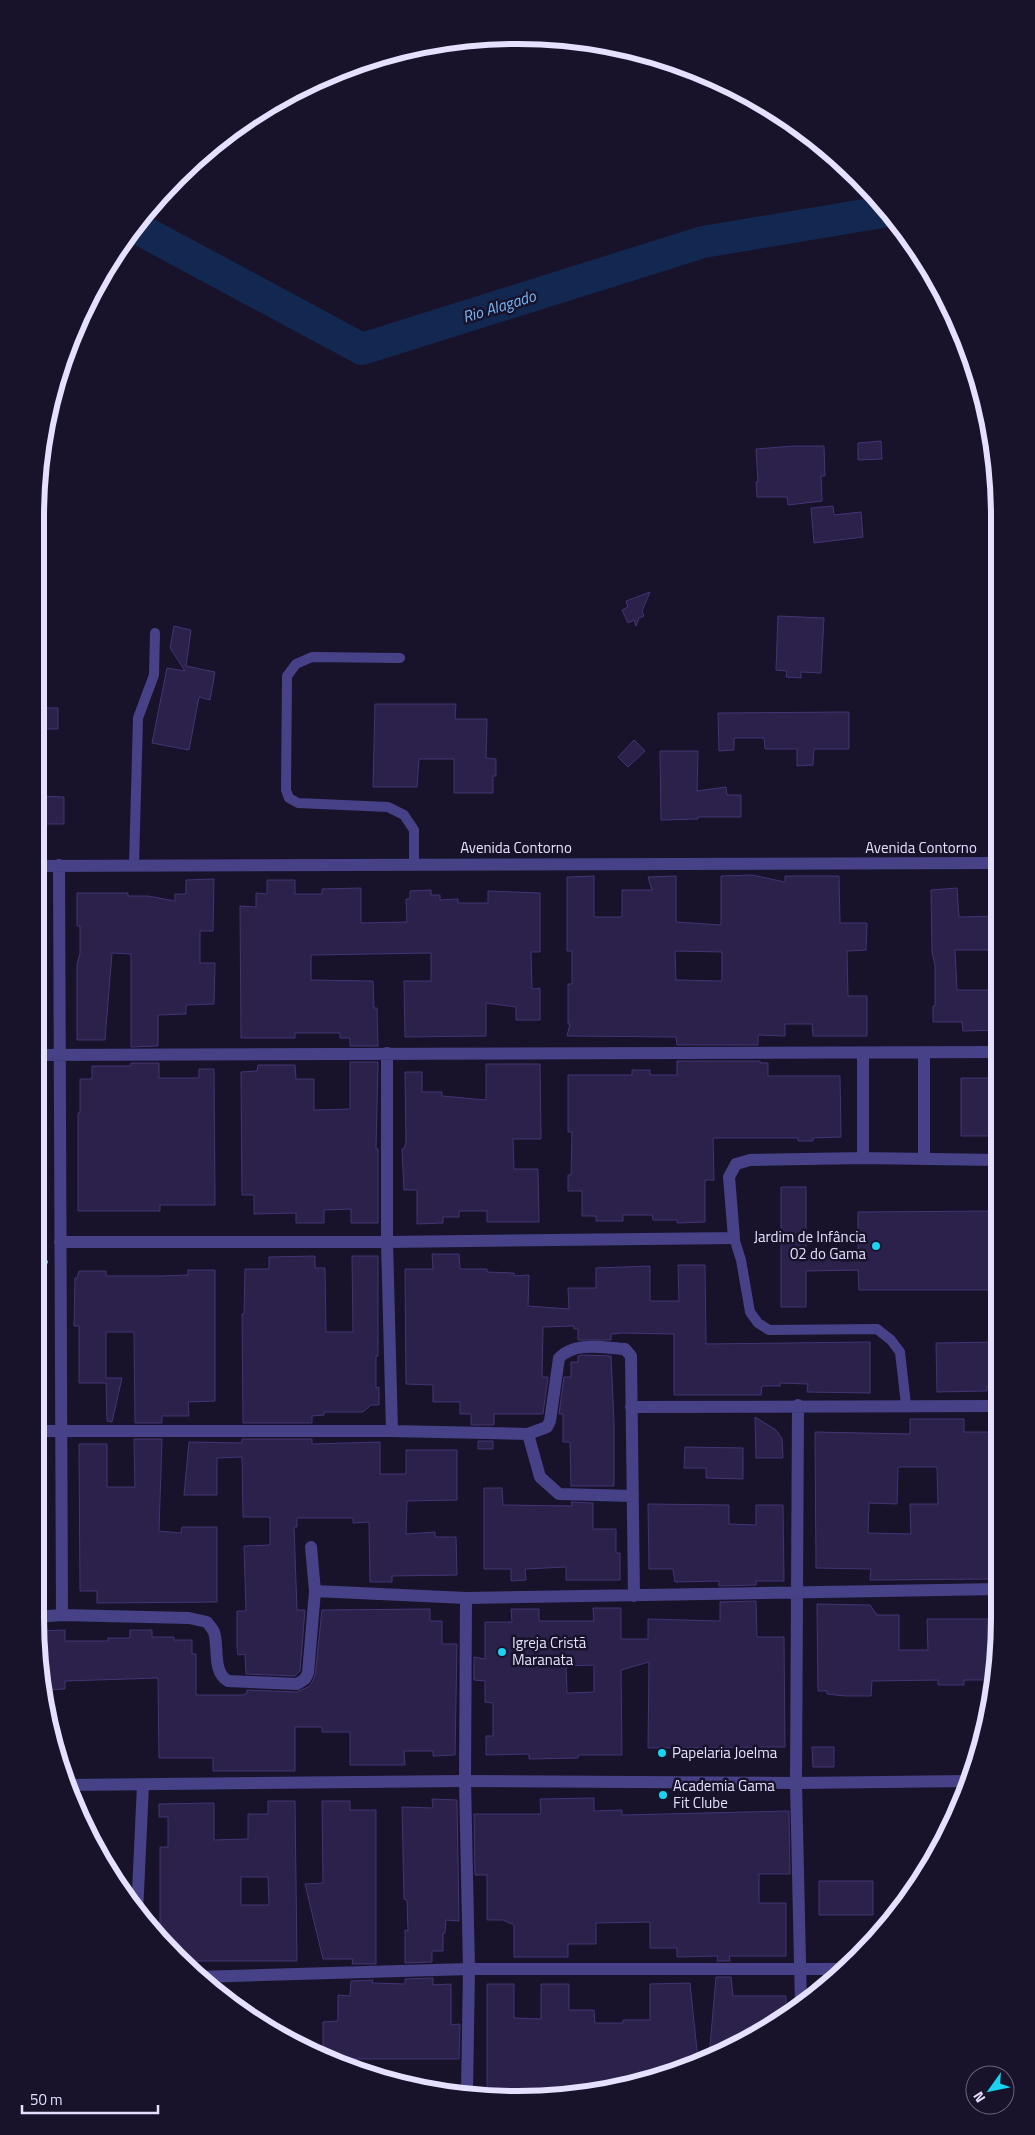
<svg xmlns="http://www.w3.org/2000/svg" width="1035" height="2135" font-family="'Titillium Web',sans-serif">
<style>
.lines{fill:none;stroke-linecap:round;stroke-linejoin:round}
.river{stroke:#132850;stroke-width:32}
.building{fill:#2b214b;stroke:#433475;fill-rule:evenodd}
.path{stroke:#3ab7b4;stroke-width:3;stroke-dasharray:2.5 4;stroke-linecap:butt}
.service{stroke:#474287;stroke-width:10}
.minor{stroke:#474287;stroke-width:12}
.tertiary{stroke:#474287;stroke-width:12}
.poi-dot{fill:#19d3f0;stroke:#18132b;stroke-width:2}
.labels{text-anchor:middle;stroke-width:5;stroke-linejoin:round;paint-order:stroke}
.street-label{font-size:15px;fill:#e4e0fd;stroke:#18132b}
.poi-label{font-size:15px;fill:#e4e0fd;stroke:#18132b;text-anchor:start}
.water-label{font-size:16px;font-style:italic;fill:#75b6f6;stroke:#18132b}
.rim{fill:none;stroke:#e4e0fd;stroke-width:6}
</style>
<rect width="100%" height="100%" fill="#18132b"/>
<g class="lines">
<path class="river" d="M135,227L362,349L703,242L888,211"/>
</g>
<path class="building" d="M881,441L882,459L858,460V443Z
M793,446H824L825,476H821L822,501L788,505L787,497H757L756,482H758L756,449Z
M833,506L834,515L861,512L863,537L814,543L811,508Z
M650,592L642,611L644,616L639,618L636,626L634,620L628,623L622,610L628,607L626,601Z
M778,616L824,618L821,673L801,672V678L786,677L787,671L776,670Z
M174,626L191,630L186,666L215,672L210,700L199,697L189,750L152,743L167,668L185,671L170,648Z
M375,704H456L455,719H487L486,758L496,759V776H493V793H454V759H419L417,787H373Z
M36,708H58V729H37Z
M849,712V749H814L813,765L797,766V749H765L764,738H734V750L719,751L718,713Z
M634,740L645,751L628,767L618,757Z
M660,751H698L697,791L726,787L727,795H741V817H698V819L661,820Z
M39,796L64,797V824H38Z
M752,875L785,882V876H839L840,923H867L866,950L847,951L848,996H867V1036H813L812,1024H785V1036L758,1035V1045H677L676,1037L567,1036L570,1024H568V984H572V951H567V877L594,876V917H622V890H652L648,877L676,876V922L721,925V876ZM675,951L722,952V981L676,980Z
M214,879L213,931H200V963H215L214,1004L186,1005V1014L158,1015V1046L131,1047V954L112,953L105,1040H77V965L80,953V926H77V893H128V896H148L175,901V894H186V880Z
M267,880H295V894H322V889L361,888V923L407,922L406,899H410V891L431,890V895H440V900L458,899V903H488V891L540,893V952H531L532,989L540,988V1020H516V1007L486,1003V1036L405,1037L404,981H431V953L311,955V980L373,981L374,1008H377L378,1046H350V1038H340V1033H295V1038H241L240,906L256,907V893L267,894Z
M957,888L959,917L997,916L998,950H955L957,990H998V1030L963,1031L962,1022H933V1006H935V965L932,952L931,890Z
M677,1061H760V1063H768V1076H840L841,1137L813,1138V1141H798V1138H713L714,1180H705V1222L677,1223V1220H653L652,1215H623V1221H596V1216H582V1191H568V1175H571L572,1132H568V1075H632V1070H650V1075H677Z
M350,1062H378L376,1149H378V1223H351V1209L324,1210V1223H296V1213L254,1214V1195H242L241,1072L257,1071L258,1065H295L296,1079H314V1110L350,1109Z
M131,1063H159V1078H199V1069H214L215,1205H160V1211H78V1113H80V1079H92V1066H131Z
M486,1064H540L541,1139H513L514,1169H538L539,1222H487V1211H459V1217H443V1223L417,1224V1190H404L402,1149H404L406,1142L405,1072H422V1092H442V1096L486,1100Z
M961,1078H998V1136H961Z
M781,1187H806V1257L858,1256V1212L999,1211V1290H859L858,1270L806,1271V1307H781Z
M432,1254H459L460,1269H487V1272L514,1273V1276L529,1275L528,1306L569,1309L568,1288H596V1268L650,1266V1301H679L678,1265H705L706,1344L870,1342V1393L807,1392L808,1384L780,1383V1386H762L761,1395H674V1334L623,1333L611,1334V1340H578V1329H574V1326L543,1327L542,1377H548L543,1414H494V1425H471V1414H460V1402H433V1385L406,1384L405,1269H433Z
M315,1256V1268H325L326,1332H353L352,1256H378V1356H376V1388L379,1387V1405H371L363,1412H324V1415L312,1416V1423H243L242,1314H244L245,1269H269V1257Z
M188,1270H215V1401L188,1402L189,1416H162V1423H135L134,1332H106V1378H122L112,1422L107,1421L106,1383H79V1326H74L75,1278H77L79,1271H106V1276H161L188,1275Z
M999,1342V1365L994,1366V1385L987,1386V1391L937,1392L936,1343Z
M583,1355L611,1356L614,1422V1486H571L570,1442H563V1414H559L564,1377H571V1362H578V1356Z
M755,1417L776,1430L782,1439L783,1458H756Z
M910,1419H964V1432H991L992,1524H989V1554L992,1553V1579L870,1580L871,1569L816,1568L815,1432L910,1434ZM898,1467H937L938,1504H910L911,1534L868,1533L869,1503L897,1504Z
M134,1439H162L159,1531L181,1533L182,1527H217V1602L97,1603V1591H80L79,1444H107V1487H135Z
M242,1439H312V1444L380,1442V1474H406V1450H457V1500L407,1501L406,1534L435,1532V1537H456L457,1575L392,1576V1582H370L369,1522L353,1523V1518H297V1527H294L297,1610H305L300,1671L295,1676L246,1674L245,1654L238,1655L237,1647V1611H246L244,1546L270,1545V1517H243L242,1457L217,1458V1495H184L189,1442L242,1443Z
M478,1441H493V1449H478Z
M685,1447L743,1448V1479L706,1478V1468H684Z
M484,1488H502L503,1505L572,1506L571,1502L593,1503V1529H616V1553H620V1580H566V1567L525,1569L526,1580L511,1581V1569H484Z
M648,1504L729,1505V1524L756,1525V1505H783L784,1581H756V1585L719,1586V1581L675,1582L673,1569H649Z
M756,1601L757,1637H784L785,1747L648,1748L649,1662L621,1670L622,1755H578V1758L529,1759V1754L486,1755V1736H493V1703L485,1702V1681L474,1680V1657L485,1659V1622H512L511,1609H539V1621H594L593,1608H621V1639H648V1619L720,1621V1602ZM594,1665V1692L567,1693L566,1666Z
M817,1604L870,1605L877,1615H899V1650H928L927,1619H993V1680H964V1685H938V1680L872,1681L871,1696H845L827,1694V1691H818Z
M430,1609V1621H442V1644H457L455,1755L433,1756V1751H404L405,1765H350V1732H322V1727H295V1771H213V1758H159L158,1678L65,1681V1689L47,1690L37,1631L65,1630V1641H108V1638H130V1630H152V1637H174V1640H192V1654H196V1695H243L247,1693V1690L297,1692L310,1686L315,1676L322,1610Z
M812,1747H834V1767H813Z
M594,1798V1811L622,1810V1815L789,1811L790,1874H759V1903H786V1956H729L730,1961H717L718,1956L677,1957V1948H650V1922L596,1923V1944H568V1957H514V1925L503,1920H487V1875H475L474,1814H541L540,1799Z
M432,1799L457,1800L459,1921L446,1920L445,1933H443V1951H432V1962L405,1963V1930L408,1931L407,1900L404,1899L402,1807L433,1808Z
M268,1801H295L297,1961H182L160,1938V1847H168V1817H159V1804L214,1803V1840L248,1839V1814H268ZM241,1877H268L269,1905H241Z
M322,1801H350V1810H376V1964H352L353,1959H323L305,1884L323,1883Z
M819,1881H873V1915H819Z
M716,1977H731L733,1996H786V2012H783V2018L731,2050L709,2057Z
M433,1978V1985L451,1984V2025L460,2024L459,2059H339L323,2053V2022L338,2021V1995L350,1996L351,1981L373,1980L372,1983L405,1984V1979Z
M690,1983L698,2060L581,2096L487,2093V1984H514V2018L541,2019V1984H569V2010H594L595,2023H623V2020H650V1984Z"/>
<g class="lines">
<path class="path" d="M35,1166L45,1161
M35,1248L43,1262H48"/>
<path class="service" d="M400,658L312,657L296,664L287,676L286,790L289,798L298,803L388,807L404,815L414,830V864
M134,865L138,718L154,675L155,633
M734,1238L741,1260L750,1312L758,1323L769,1330L877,1329L891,1340L900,1352L906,1405"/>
<path class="minor" d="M59,865L62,1615
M35,866L997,863
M387,1053V1242L392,1431
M863,1053V1158
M35,1055L998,1052
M924,1158V1053
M60,1242H387L734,1238L729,1177L736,1164L750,1160L863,1158L998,1160
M798,1405L796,1783L801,2007
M631,1407L999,1406
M35,1431H392L528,1434L547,1427L550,1421L559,1358C575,1341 604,1348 625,1349L631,1356L634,1596
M528,1434L540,1477L559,1494L633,1496
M311,1547L315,1591L466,1598L1000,1589
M466,1598L465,1781L469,1969L467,2092
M35,1617L62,1615L189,1618L207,1622C209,1625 212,1628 214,1632C219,1647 212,1672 228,1681L297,1684L305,1679L308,1673L315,1591
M137,1913L143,1785
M197,1977L469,1969H844"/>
<path class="tertiary" d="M67,1785L465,1781L796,1783L970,1781"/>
</g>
<g class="poi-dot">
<circle cx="876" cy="1246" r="5"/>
<circle cx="502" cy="1652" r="5"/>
<circle cx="662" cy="1753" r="5"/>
<circle cx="663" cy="1795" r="5"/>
</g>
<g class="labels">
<g class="street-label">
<text x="516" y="853">Avenida Contorno</text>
<text x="921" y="853">Avenida Contorno</text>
</g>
<g class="poi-label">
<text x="866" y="1242" text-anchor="end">Jardim de Infância<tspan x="866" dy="17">02 do Gama</tspan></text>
<text x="512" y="1648">Igreja Cristã<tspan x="512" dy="17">Maranata</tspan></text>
<text x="672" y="1758">Papelaria Joelma</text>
<text x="673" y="1791">Academia Gama<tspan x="673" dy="17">Fit Clube</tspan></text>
</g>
<g class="water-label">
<text transform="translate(499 306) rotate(-17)" y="6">Rio Alagado</text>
</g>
</g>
<path d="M0 0H1035V2135H0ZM517 44H518A473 473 0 0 1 991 517V1618A473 473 0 0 1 518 2091H517A473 473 0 0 1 44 1618V517A473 473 0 0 1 517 44Z" fill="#18132b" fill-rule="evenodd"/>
<path class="rim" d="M517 44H518A473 473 0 0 1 991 517V1618A473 473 0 0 1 518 2091H517A473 473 0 0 1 44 1618V517A473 473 0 0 1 517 44Z"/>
<g transform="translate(990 2090) rotate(237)"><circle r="24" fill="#18132b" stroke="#6a657f"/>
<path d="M0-4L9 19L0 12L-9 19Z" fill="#19d3f0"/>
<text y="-8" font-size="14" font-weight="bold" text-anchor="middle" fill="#e4e0fd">N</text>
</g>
<path d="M22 2105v8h136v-8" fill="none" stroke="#e4e0fd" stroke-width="2.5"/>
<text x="30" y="2105" font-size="15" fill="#e4e0fd" stroke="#18132b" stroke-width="4" paint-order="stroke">50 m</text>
</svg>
